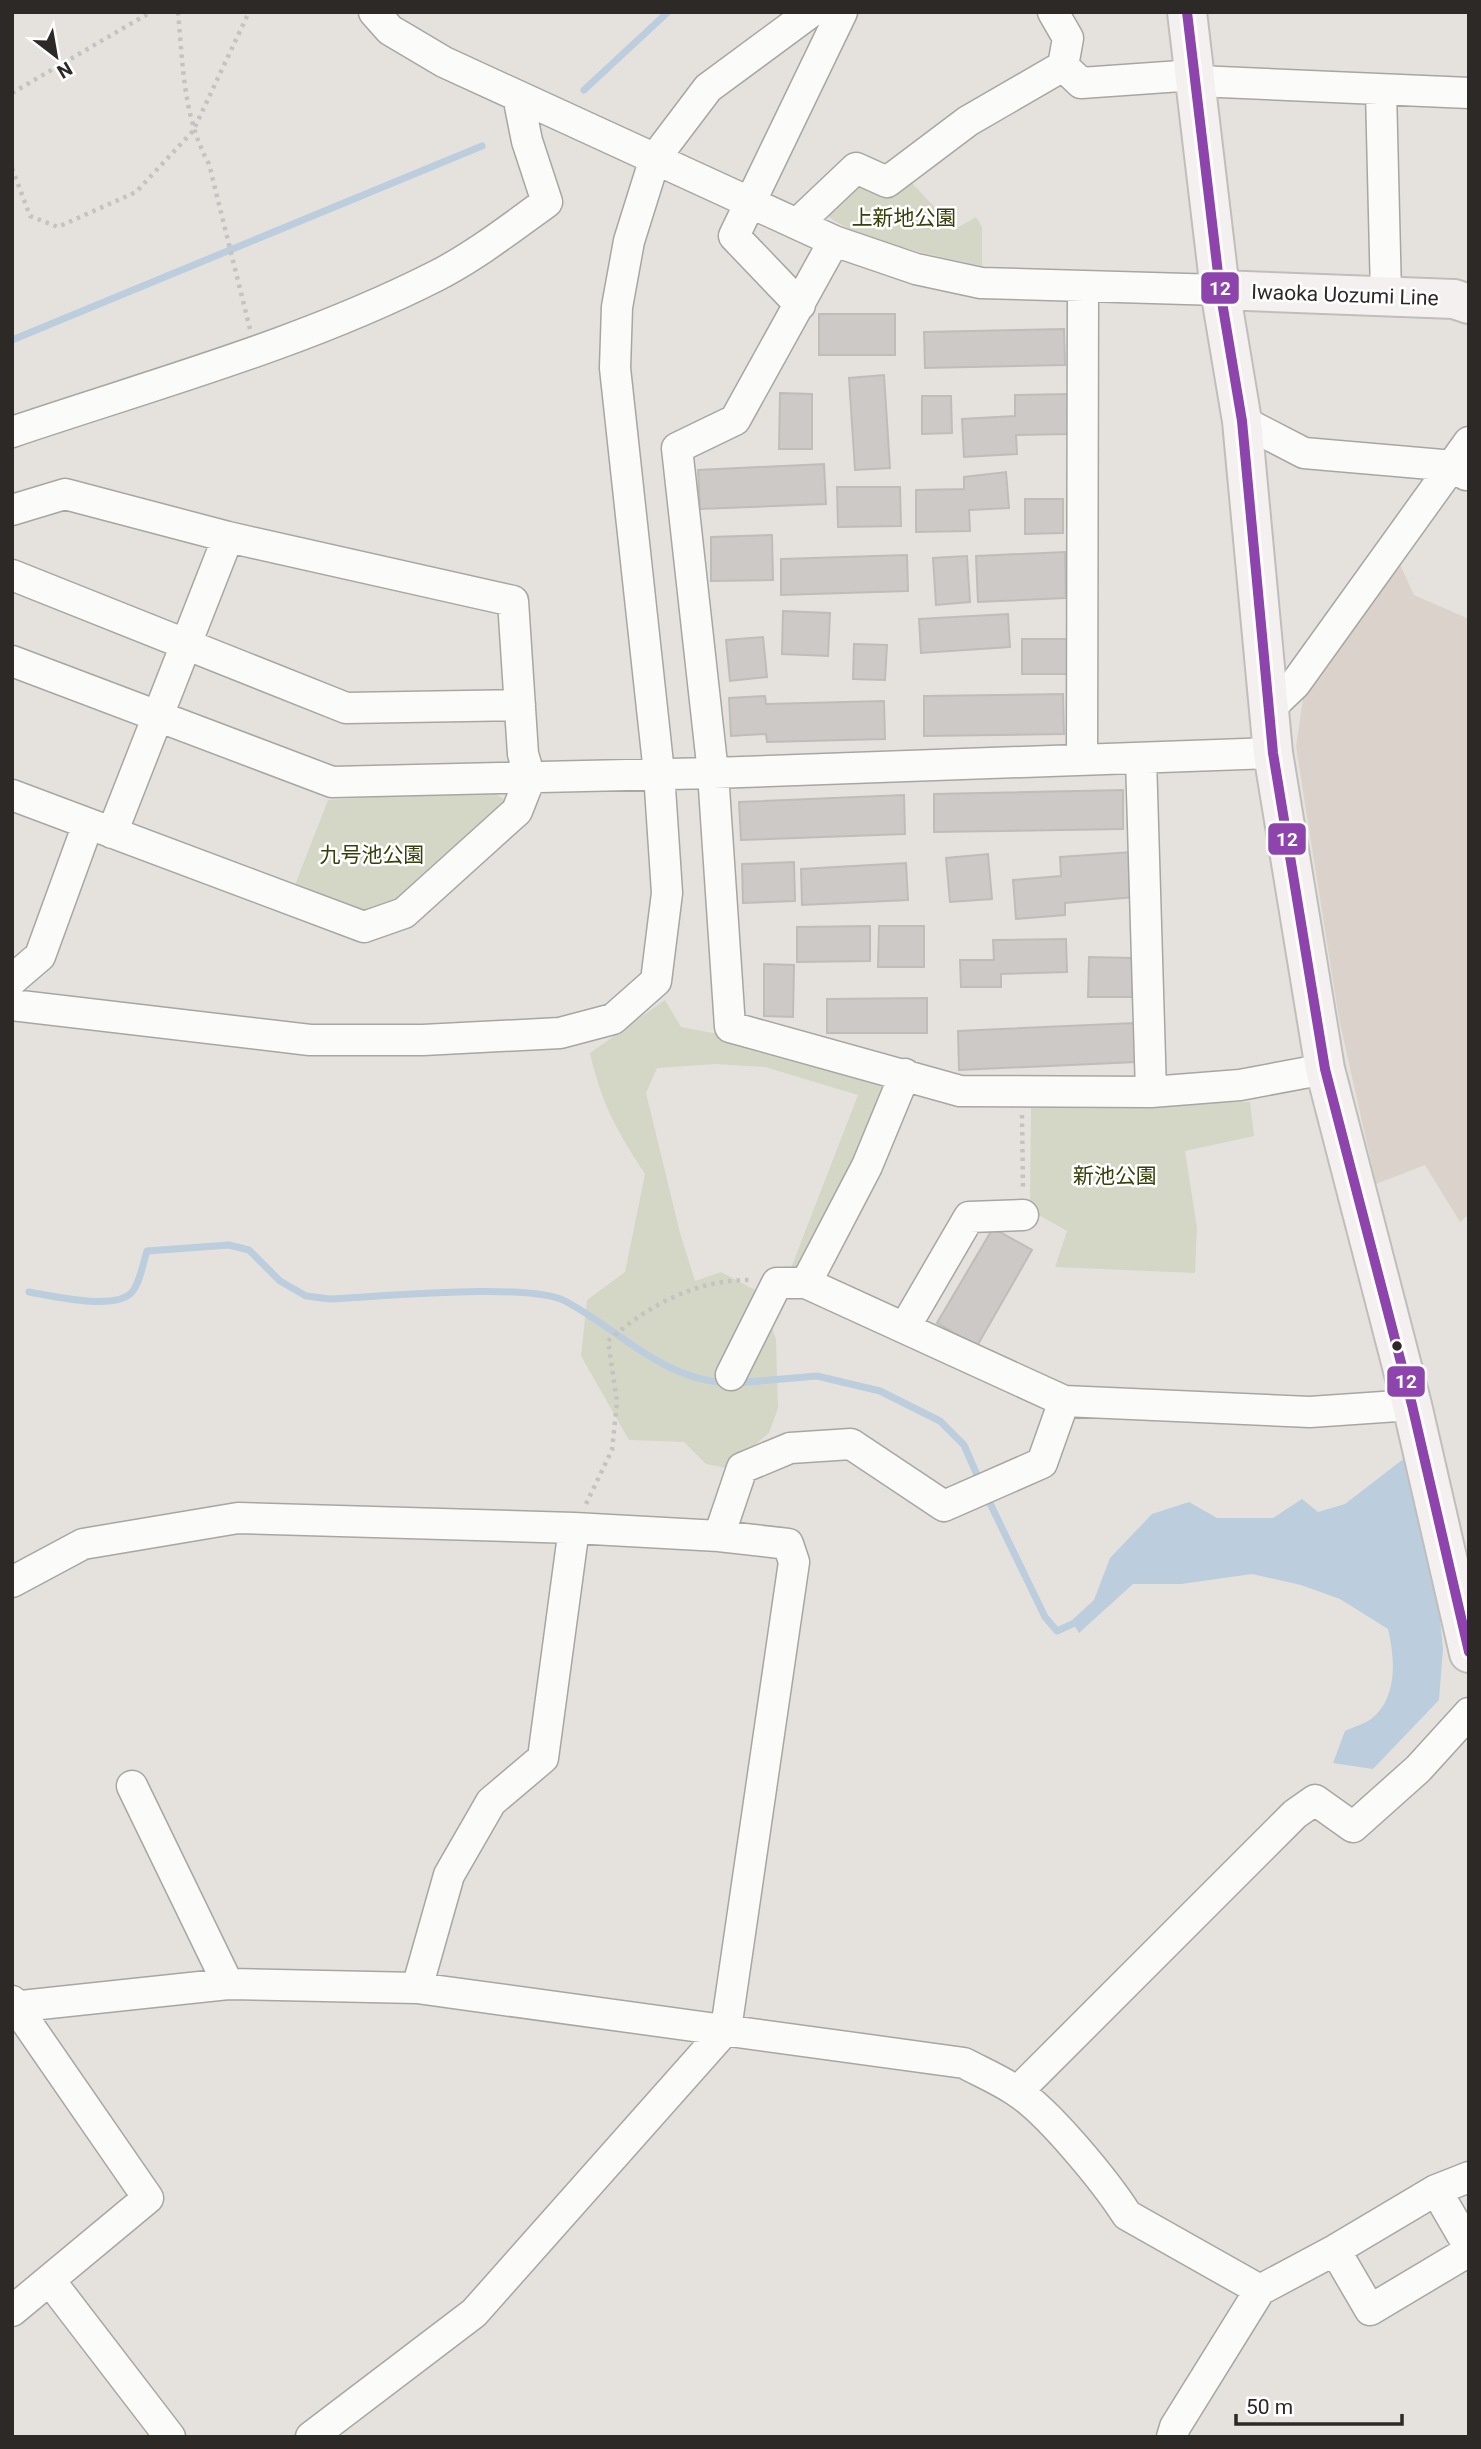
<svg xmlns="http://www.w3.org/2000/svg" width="1481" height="2449" font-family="Roboto,'Noto Sans JP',sans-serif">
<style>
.built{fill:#dbd3cb}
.green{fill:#d4d7c6}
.water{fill:#bccddd}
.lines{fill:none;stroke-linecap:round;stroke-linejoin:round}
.stream{stroke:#bccddd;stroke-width:7}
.building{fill:#ccc9c6;stroke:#bfbdba;stroke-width:2}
.minor-casing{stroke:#a8a6a3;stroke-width:33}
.major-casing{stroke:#bfbebc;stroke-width:42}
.path{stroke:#c5c3c2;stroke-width:4.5;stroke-dasharray:3.5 5;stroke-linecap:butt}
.minor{stroke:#fbfbfa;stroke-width:30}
.major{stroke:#f5f0f0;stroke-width:38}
.bus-1-casing{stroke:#fff;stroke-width:16}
.bus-1{stroke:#8e44ad;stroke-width:10}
.bus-dot{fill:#2c2927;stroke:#fff;stroke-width:2.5}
.labels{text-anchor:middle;stroke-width:5;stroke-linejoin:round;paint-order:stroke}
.park-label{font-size:21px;fill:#37400a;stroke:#fff}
.street-label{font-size:21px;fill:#2c2927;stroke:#fff}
.line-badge{stroke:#fff;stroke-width:2.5}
.badge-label{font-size:19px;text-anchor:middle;font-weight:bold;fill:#fff}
</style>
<rect width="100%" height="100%" fill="#e5e2de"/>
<path class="built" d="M1398,560L1414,595L1469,619V1214L1460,1222L1425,1165L1376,1184L1339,1019L1296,747L1305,685Z"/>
<path class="green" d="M910,181L955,229L976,217L982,227V266C951,260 839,236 824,211L855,184L885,197Z
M489,789L508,802L414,896L369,915L293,890L328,800Z
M665,1000L681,1027L729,1036L885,1077L866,1136L797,1275L791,1268L858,1095L765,1067L717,1064L657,1068L646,1093L680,1233L695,1281L721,1272L759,1292L776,1339L778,1408L769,1433L727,1468L706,1464L684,1442L629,1440L581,1356L587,1300L625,1272L645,1174C617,1131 601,1103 590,1053Z
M1250,1102L1254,1136L1185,1151L1197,1228L1195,1273L1055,1267L1067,1231L1030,1210L1031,1104Z"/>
<path class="water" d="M1406,1457L1438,1598L1443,1649L1439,1700L1373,1769L1333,1763L1345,1731C1353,1727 1364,1724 1371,1719C1398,1698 1395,1658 1388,1629L1340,1599L1301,1585L1252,1574L1181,1584H1133L1079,1633L1071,1621L1094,1600L1110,1558L1152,1514L1189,1502L1217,1518H1273L1302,1499L1318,1512L1345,1504Z"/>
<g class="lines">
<path class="stream" d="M584,90L668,12
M12,340L482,146
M29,1292C52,1296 116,1311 132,1292C140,1283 143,1263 147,1251L229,1245L249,1250L280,1281L306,1296L330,1299C378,1297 528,1282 565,1301C620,1330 658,1377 725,1383
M737,1383L817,1376L880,1391L940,1421L964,1445L981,1484
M986,1495L1045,1617L1057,1631L1081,1620"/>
</g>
<path class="building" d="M819,314H895V355H819Z
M1064,329L1065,365L925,368L924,332Z
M884,375L890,468L855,470L849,378Z
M780,393L812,394V449H779Z
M1068,394V434L1016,435L1017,454L964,457L962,419L1015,416V395Z
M922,396H951L952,433L922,434Z
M824,464L826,504L700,509L698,470Z
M1006,472L1009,508L969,510L970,531L916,532V490L964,489V477Z
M837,487H900L901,526L838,527Z
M1025,499H1063V533L1025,534Z
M772,535L773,580L711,581V537Z
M1065,552L1066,598L978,602L976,556Z
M907,555L908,591L781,595V559Z
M967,556L970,602L936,605L933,558Z
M783,611L830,613L828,656L782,654Z
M1008,614L1010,647L921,653L919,619Z
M763,637L767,677L730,681L726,640Z
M1022,639H1067V674H1022Z
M854,644L887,645L885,680L853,679Z
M1063,694L1064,734L924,736V696Z
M765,696L766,704L884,701L885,739L767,742L766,734L731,736L729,698Z
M1123,790V829L934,832V794Z
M904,795L905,834L741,840L739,802Z
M1132,852L1135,897L1065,903V915L1016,919L1013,880L1061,876L1060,857Z
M988,854L992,899L950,902L946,858Z
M794,862L795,901L743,903L742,864Z
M906,863L908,900L802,905L801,869Z
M870,926V961L797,962V927Z
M879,926H924V967H878Z
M1066,939L1067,972L1001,974V987H961L960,960H994L993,940Z
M1089,957L1133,958L1132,997H1088Z
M764,964L794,965L793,1017L764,1016Z
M927,998V1033H827V999Z
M1134,1023L1136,1062L959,1070L958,1031Z
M993,1228L1032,1250L977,1346L937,1323Z"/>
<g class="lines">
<g class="minor-casing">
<path id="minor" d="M374,12L390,30L444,62L834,241L916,269L981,283L1220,290
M1063,66L1081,83L1181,76L1197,81L1469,93
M1381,91L1386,295
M799,222L856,168L887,182L968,121L1063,66L1068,38L1053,12
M834,241L735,420L677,448L713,773L730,1027L960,1091L1151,1092L1240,1085L1325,1069
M800,305L734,236L842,12
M1242,421L1304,453L1454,466L1466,475
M12,432C154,384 302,344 436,276C475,256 511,228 547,202L527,141L518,96
M12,510L65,494L228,537L513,601L523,754L530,778L517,811L404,913L364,927L12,795
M12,575L346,708L520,705
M12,661L332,782L713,773L1273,753
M1270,708L1295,684L1469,442
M1141,758L1151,1092
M1082,760L1083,287
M112,833L228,537
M12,980L40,956L88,824
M12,1005L310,1040H423L560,1033L613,1019L656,981L667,893L659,773L615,368L617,307L629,241L655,158L708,88L811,12
M905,1074L867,1166L806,1283L1064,1401L1310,1412L1412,1405
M905,1327L969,1217L1023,1215
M731,1375L777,1283H806
M719,1536L742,1468L790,1448L851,1444L944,1506L1042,1463L1064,1401
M12,1582L83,1544L238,1518L574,1528L719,1536L788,1544L794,1562L726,2029L474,2313L311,2437
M132,1786L228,1984
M417,1988L449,1875L491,1802L543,1758L574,1528
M12,2001L148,2198L12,2311
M12,2007L228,1984L417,1988L964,2063C981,2072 1000,2080 1016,2091C1048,2111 1106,2182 1127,2215L1260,2290L1335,2250L1436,2190L1469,2177
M1018,2091L1295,1814L1315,1800L1353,1827L1418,1769L1469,1713
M1436,2190L1469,2247
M1335,2250L1370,2310L1469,2251
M51,2282L170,2437
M1172,2437L1175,2427L1260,2290"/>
</g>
<g class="major-casing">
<path id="major" d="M1187,12L1220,290L1242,421L1273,753L1325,1069L1412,1405L1469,1653
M1220,290L1454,299L1469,304"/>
</g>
<path class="path" d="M178,12C183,65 183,117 209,164L250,329
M12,93L151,12
M12,168L30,216L58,227L136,192L193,131L249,12
M1022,1115L1023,1191
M586,1504L612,1450L617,1402L608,1341C648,1305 697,1279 752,1280"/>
<use href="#minor" class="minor"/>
<use href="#major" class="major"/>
<g class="bus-1-casing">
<path id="bus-1" d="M1187,12L1220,290L1242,421L1273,753L1325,1069L1412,1405L1469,1652"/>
</g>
<use href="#bus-1" class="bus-1"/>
</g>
<circle class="bus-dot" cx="1397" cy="1346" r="6"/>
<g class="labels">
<g class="park-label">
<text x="904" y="225">上新地公園</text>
<text x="372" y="862">九号池公園</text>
<text x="1115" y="1183">新池公園</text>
</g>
<g class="street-label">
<text transform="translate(1345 295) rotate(2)" y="7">Iwaoka Uozumi Line</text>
</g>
</g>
<g class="line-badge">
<rect x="1200" y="271" width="40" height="34" rx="7" fill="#8e44ad"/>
<rect x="1267" y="822" width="40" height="34" rx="7" fill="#8e44ad"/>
<rect x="1386" y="1365" width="40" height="33" rx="7" fill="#8e44ad"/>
</g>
<g class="badge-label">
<text x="1220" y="295">12</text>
<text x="1287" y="846">12</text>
<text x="1406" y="1388">12</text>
</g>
<rect width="1481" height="2449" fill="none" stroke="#2c2927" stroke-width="28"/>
<g transform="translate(56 56) rotate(149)" stroke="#ffffff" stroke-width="5" paint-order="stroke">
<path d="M0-5L12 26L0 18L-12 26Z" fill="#2c2927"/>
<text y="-10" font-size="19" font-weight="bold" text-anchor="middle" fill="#2c2927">N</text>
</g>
<path d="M1236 2414v10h166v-10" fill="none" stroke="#2c2927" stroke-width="3.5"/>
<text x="1246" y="2414" font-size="21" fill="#2c2927" stroke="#ffffff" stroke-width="5" paint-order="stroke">50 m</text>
</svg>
